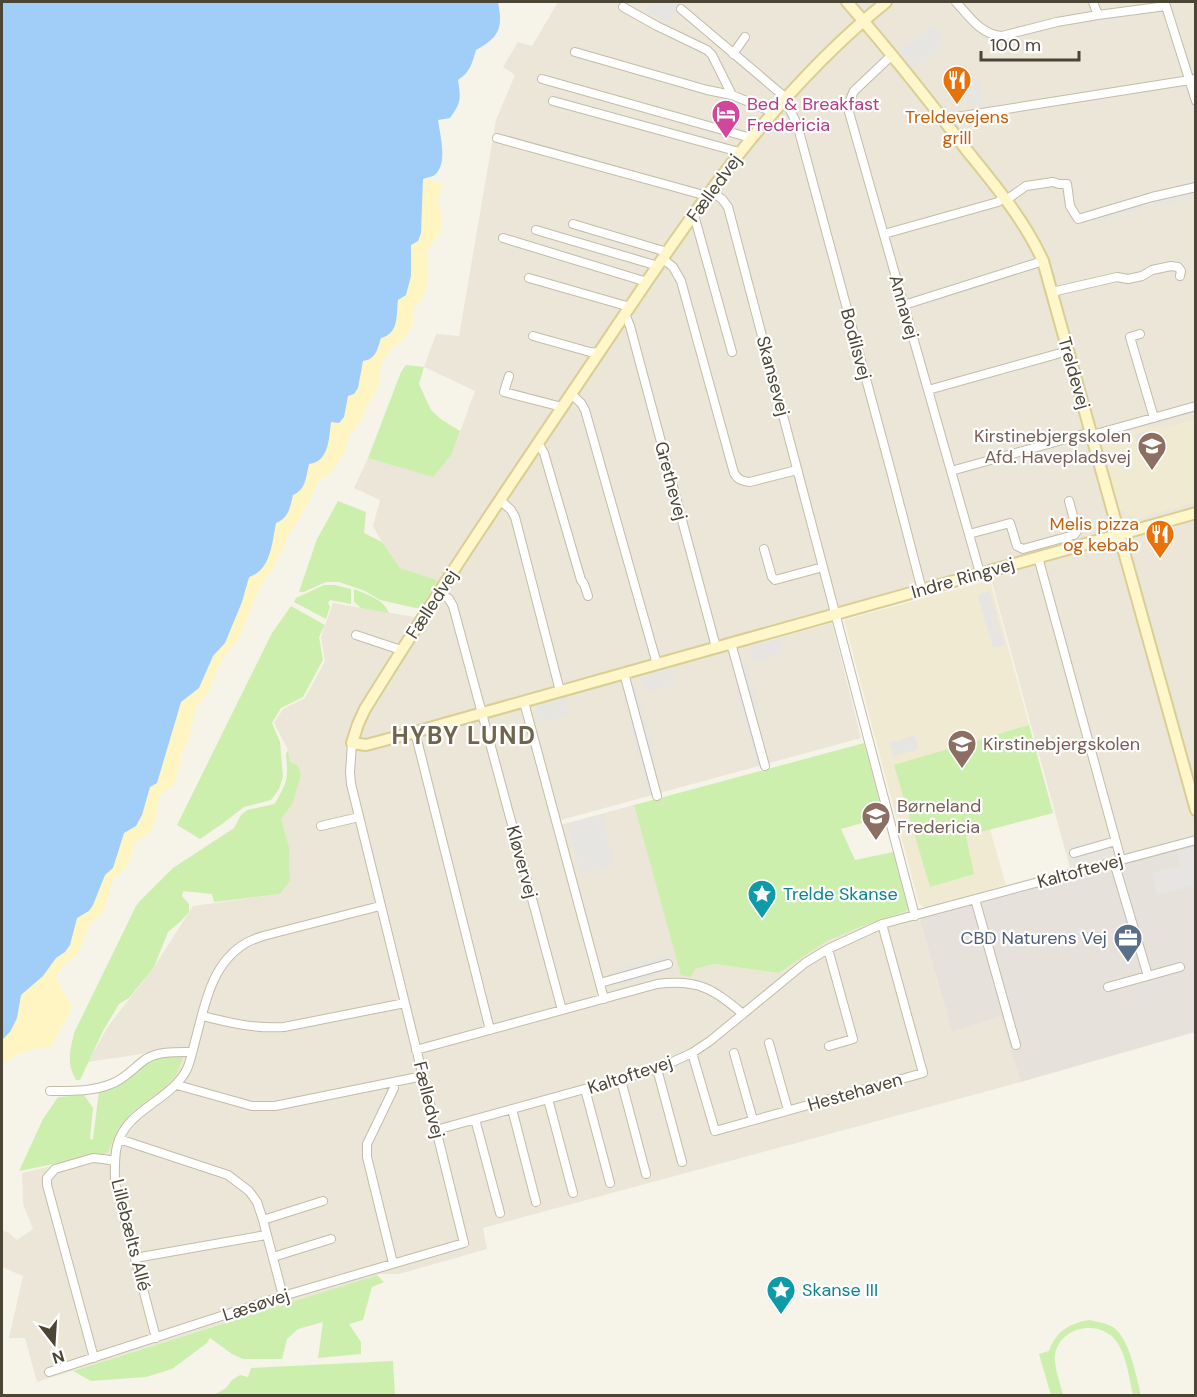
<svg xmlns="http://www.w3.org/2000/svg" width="1197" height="1397" font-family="'DM Sans',sans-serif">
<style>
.residential{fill:#ebe6d7}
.industrial{fill:#e6e2db}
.education{fill:#f1ead2}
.green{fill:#cdefae}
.sand{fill:#fef5c2}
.parking{fill:#e7e5e1}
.water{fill:#a0cef9}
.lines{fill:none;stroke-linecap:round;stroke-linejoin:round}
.street-casing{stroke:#c3bcaa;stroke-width:10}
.secondary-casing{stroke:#dbce94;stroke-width:14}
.street{stroke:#fff;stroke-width:8}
.secondary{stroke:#fff6ca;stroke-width:10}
.labels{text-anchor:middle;stroke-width:4.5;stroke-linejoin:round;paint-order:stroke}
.hotel-label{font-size:18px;fill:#b23c85;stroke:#fff;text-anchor:start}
.food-label{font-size:18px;fill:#c56008;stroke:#fff}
.street-label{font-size:18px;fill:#4b4536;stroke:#fff}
.education-label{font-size:18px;fill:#785e54;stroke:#fff;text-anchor:start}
.culture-label{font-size:18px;fill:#0d838f;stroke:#fff;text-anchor:start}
.service-label{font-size:18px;fill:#4e5e75;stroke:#fff;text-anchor:end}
.district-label{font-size:24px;font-weight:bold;letter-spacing:1.5px;fill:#6f644c;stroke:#fff}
</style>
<rect width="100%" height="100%" fill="#f6f3e9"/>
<path class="residential" d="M558,2H1195V836L1070,868L987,564L524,696L560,825L634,805L682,975L695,969L714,964L779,973L827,941L860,927L909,910L920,921L952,1032L1000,1015L1021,1082L483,1228L487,1249L399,1274H380L37,1382L25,1338H9L23,1276L2,1267V1231L8,1232L17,1240L33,1229L23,1204L22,1173L108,1153L118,1129L131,1113L165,1088L176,1076L188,1047L88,1062L109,1025L154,967L193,906L280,894L290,881L289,847L281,819L292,805L290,762L288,750L274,723L283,709L305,698L325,661L321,637L333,603L415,617L438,580L400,568L382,542L373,526L380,500L354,488L368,458L433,476L452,454L475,391L424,367L436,334L459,336L496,120L515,75L503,67L518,42L532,46Z
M832,623L861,738L561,820L529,707Z"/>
<path class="industrial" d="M1195,835V1032L1021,1082L1000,1016L952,1032L920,921L924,907Z"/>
<path class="education" d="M1195,419V502L1137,519L1119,509L1100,440L1146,427L1164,428Z
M990,580L1053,813L990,829L1006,885L924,907L919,904L844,620Z"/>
<path class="green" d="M406,365L424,367L419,384L431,410L442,420L460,431L452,454L433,477L368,458L401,372Z
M338,501L366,512L364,533L382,542L400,568L438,580L420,609L380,600L365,591L339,582H326L304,592H299L317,539Z
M324,585H335L351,589V604L330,600L328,603L330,607L326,619L294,602L296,598Z
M354,589C366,594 385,600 389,613L361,608L354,602Z
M291,606L325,625L319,637L323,660L303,697L281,708L272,723L280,742L283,777L279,789L271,800L244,807L222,824L200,839L177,825L272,633Z
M1029,725L1053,813L966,836L974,874L930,887L894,765Z
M864,743L884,817L841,829L855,860L893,852L909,910L860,927L827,941L779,973L714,964L695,969L691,977L681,975L634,805Z
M288,750L290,762L297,765L301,774L292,805L281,819L289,847L290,881L280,894L214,902L212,894L183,891L182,896L189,904V912L181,921L168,932L154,967L129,998L119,1004L103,1031L80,1080H76C66,1062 70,1052 74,1033L136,906L140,901L173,868L234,828L241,815L247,810L274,804L276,802C288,780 288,779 286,754Z
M164,1056H184L176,1076L165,1088L131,1113L118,1129L108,1153L19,1171L43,1119L58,1097L84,1095L93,1108L90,1138L92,1140L93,1139L99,1091L149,1061Z
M377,1275L384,1282L372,1287L363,1320L349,1324L361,1342V1354L318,1358L323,1322L298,1329L287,1339L282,1359H243L232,1354L210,1338L207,1343L172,1369L146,1377L91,1381L73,1371Z
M1090,1320C1098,1322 1106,1323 1113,1327C1130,1339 1136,1376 1141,1395H1133C1129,1379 1127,1357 1117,1342C1101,1319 1060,1325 1055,1355C1054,1368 1060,1382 1063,1395H1051L1039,1354L1049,1351C1056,1331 1070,1323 1090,1320Z
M393,1361L395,1395H214L226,1388L232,1380L240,1375L248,1377L251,1368Z"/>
<path class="sand" d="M423,178L443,184L438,201L441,215V232L427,249V280L424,296L414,309L412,327L402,341L392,348L381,364L378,387L366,407L360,422L350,434L345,451L331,473L319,480L309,502L288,536L272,570L260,586L240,637L224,656L217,670L209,690L196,708L188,741L182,751L179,767L173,787L160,794L156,817L150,832L135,842L132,855L125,869L113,878L105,907L98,917L90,924L77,955L65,963L56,976L60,987L72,1005L68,1016L51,1047C29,1050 20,1051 2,1065V1040L10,1032L17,1018L21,995L43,976L56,958L65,952L70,945L77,918L89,911L93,905L105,875L113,868L124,833L136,826L142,815L150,787L157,783L181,702L199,688L213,656L225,643L242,602L249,577L256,575L270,553L276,523L288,513L293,495L304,485L309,464L327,448L331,422L344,417L348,395L358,388L363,361L376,353L381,338L394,330L399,300L411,276V245L421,233Z"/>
<path class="parking" d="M652,2H682L668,22L645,11Z
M932,26L938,28L943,48H941L940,50H938L935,54H933L932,57L930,59L927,58L924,63L919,66H911L899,52V50Z
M976,77L985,103L969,106L961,81Z
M1192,192L1193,197L1154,207L1153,201Z
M1142,204L1143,209L1092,223L1090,218Z
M1151,430L1156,447L1140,452L1135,434Z
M990,591L1005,645L993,648L977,595Z
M780,638L784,653L754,662L750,647Z
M744,659L760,711L754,713L740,660Z
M672,668L676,684L646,692L642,677Z
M637,689L655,755L650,756L632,691Z
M741,691L762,764L757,766L736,692Z
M565,698L569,714L539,723L534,707Z
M634,721L654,794L649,795L629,723Z
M915,735L919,749L893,757L889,743Z
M602,815L615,865L581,874L567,824Z
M1108,840L1111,853L1071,864L1066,845Z
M1193,847L1195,848V885L1157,895L1152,873L1180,866L1177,851Z
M667,955L672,971L620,985L618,975L614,976L612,970Z"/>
<path class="water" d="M2,2H498C503,27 500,37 476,50C472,64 470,72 458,80C461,99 461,103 450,118L438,120C440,135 449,167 433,176C430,177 426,178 423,179L421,233L418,241L411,245V276L406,295L398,300C396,317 399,333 381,338C377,350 376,359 363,361L358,388L354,394L348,396L344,417L339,423L331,422C329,438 329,462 309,464C306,476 306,490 293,495C290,507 289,518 276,523C272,543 271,570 249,577L242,602L225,643L213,656L199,688L181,702L157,783L150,787L142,815L136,826L124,833L113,868L105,875L93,905L89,911L77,918L70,945L65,952L56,958L43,976L21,995L17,1018L10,1032L2,1040Z"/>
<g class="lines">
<g class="street-casing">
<path id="street" d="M956,2C969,16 981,35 1002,36L1057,22L1098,15L1166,6
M1093,2L1098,15
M1165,3L1196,101
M623,7L657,26L707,50L712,55L732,95
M681,9L786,98
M575,52L707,90L732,95L773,112
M733,54L745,37
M891,56L854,91C850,98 849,104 849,112L980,573
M542,79L751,138
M553,101L739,152
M782,102L789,108L797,124L892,475L922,590
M945,121L950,118L1196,79
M497,138L700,194L706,199
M711,191L722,199L728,207L915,916
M1006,200L1026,186L1053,182L1059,184H1067L1070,206L1078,219L1152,197L1196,187
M694,215L732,352
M573,224L667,252
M536,230L658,266
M884,234L998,202L1004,197
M503,238L647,282
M663,259L673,267L681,281L734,473C738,480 742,481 750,482L797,470
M529,278L630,307
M1052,292L1117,277L1128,279L1142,276L1152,270L1171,266L1178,267L1181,271L1180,276
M904,305L1043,261
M625,314L630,326L716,647
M1140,334L1130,337L1154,418
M533,336L590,352L599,353
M509,376L504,392L562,407
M928,390L1068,351
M571,394L581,403L585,410L657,664
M1092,435L1196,406
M538,443L544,453L581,580L584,584L588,596
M951,471L1091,432
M500,500L511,510L515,517L560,691
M969,534L1010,523L1017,546L1023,549L1074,535L1077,531L1069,501
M764,549L772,577L775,580L823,567
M1038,557L1121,860
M440,592L449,599L453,606L562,1010
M356,635L401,650
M731,643L765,766
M624,673L657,796
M524,702L604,999
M415,732L490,1030
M321,826L359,817
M1074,853L1116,841
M1114,862L1148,976
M975,899L1016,1045
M828,949L853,1039L829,1046
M600,983L668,964
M1108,987L1180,967
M202,1016C231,1023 254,1029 284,1027L405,1003
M769,1043L788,1110
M416,1050L657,984C699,979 713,989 743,1014
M692,1053L715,1131L923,1073L882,924
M734,1053L753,1120
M657,1069L682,1162
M621,1080L646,1174
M177,1085L252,1106H275L423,1076
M585,1089L610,1183
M50,1091C71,1091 91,1092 111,1084C125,1079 134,1067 146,1059C159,1051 177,1052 192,1052
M548,1099L573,1193
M512,1109L536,1202
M475,1119L500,1213
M436,1130L657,1069L692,1053L710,1041L805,963L828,949L882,924L1196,840
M119,1139L228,1175L249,1191L257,1202L263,1220L283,1296
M263,1220L323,1201
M273,1257L331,1239
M135,1258L266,1235
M393,1263L367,1157V1144L394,1088L393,1083
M156,1338L115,1183C115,1171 114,1158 117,1146C125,1110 171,1101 187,1069C191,1060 193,1048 196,1038C205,1003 212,963 246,943C251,940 257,938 263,936L380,906
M94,1358L47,1185V1178L55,1169L93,1158L103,1159L115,1161
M49,1372L283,1296L464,1243L351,784L350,772L352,743"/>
</g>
<g class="secondary-casing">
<path id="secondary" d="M847,2C888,49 927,98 965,148C994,184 1024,219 1043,261L1196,810
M886,2C764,100 679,234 592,363C515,477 438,591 365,709L358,724L352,743L366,745L415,732L1196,513"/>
</g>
<use href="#street" class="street"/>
<use href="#secondary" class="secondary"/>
</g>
<defs>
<g id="restaurant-pin" transform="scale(1.5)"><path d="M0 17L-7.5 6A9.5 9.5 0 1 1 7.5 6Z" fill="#e8710a" stroke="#fff"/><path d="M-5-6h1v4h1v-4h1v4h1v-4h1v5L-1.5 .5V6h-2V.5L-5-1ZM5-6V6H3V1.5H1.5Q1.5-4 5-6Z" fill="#fff"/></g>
<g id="hotel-pin" transform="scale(1.5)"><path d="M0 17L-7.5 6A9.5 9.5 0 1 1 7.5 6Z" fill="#d1479c" stroke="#fff"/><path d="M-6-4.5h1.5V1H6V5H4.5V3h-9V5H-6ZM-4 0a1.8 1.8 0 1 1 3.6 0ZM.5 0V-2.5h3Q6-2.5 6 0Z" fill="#fff"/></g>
<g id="school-pin" transform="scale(1.5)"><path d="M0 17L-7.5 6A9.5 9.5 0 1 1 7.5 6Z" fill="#8d6e63" stroke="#fff"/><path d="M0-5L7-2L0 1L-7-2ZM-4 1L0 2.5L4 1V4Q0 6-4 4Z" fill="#fff"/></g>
<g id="sight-pin" transform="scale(1.5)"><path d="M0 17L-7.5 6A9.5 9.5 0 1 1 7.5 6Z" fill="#0f9aa8" stroke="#fff"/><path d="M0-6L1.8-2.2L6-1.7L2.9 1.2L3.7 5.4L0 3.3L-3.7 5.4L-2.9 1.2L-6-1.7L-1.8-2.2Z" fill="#fff"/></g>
<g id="office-pin" transform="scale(1.5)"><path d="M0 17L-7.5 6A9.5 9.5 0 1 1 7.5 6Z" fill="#5c6f8a" stroke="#fff"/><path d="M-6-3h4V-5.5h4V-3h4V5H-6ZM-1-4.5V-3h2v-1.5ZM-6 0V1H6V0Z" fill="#fff"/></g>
</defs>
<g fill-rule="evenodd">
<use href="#restaurant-pin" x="957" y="80"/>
<use href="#hotel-pin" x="726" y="114"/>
<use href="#school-pin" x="1152" y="446"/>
<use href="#restaurant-pin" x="1160" y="534"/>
<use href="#school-pin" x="962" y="744"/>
<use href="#school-pin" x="876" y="816"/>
<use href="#sight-pin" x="762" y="894"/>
<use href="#office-pin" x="1128" y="938"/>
<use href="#sight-pin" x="781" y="1290"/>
</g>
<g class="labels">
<g class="hotel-label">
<text x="747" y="110">Bed &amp; Breakfast<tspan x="747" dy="21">Fredericia</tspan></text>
</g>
<g class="food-label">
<text x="957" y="123">Treldevejens<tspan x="957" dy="21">grill</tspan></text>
<text x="1139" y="530" text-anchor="end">Melis pizza<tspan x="1139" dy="21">og kebab</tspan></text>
</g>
<g class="street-label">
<text transform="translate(714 188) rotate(-54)" y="6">Fælledvej</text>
<text transform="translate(904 307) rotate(74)" y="6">Annavej</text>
<text transform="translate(856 344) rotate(75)" y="6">Bodilsvej</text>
<text transform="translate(1074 373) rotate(74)" y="6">Treldevej</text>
<text transform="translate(773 376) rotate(75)" y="6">Skansevej</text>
<text transform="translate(671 481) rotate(75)" y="6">Grethevej</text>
<text transform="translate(963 578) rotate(-16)" y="6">Indre Ringvej</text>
<text transform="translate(432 604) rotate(-57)" y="6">Fælledvej</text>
<text transform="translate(522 862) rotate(75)" y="6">Kløvervej</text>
<text transform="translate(1080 871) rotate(-15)" y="6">Kaltoftevej</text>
<text transform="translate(630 1075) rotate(-18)" y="6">Kaltoftevej</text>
<text transform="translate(855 1092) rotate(-16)" y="6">Hestehaven</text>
<text transform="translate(429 1100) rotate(76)" y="6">Fælledvej</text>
<text transform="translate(131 1235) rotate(76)" y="6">Lillebælts Allé</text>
<text transform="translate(256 1305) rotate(-18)" y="6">Læsøvej</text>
</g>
<g class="education-label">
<text x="1131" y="442" text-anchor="end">Kirstinebjergskolen<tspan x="1131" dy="21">Afd. Havepladsvej</tspan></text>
<text x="983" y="750">Kirstinebjergskolen</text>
<text x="897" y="812">Børneland<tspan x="897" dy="21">Fredericia</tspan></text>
</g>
<g class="culture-label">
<text x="783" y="900">Trelde Skanse</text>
<text x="802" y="1296">Skanse III</text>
</g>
<g class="service-label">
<text x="1107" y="944">CBD Naturens Vej</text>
</g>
<g class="district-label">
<text x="464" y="744">HYBY LUND</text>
</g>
</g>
<rect width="1197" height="1397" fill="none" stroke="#4b4536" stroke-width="6"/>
<g transform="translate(54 1343) rotate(163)" stroke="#ffffff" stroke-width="4.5" paint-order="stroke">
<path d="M0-4.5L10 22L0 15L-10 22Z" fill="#4b4536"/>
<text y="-9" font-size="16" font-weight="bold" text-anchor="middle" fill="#4b4536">N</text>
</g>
<path d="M981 51v9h98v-9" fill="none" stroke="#4b4536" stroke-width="3"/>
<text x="990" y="51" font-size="18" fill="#4b4536" stroke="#ffffff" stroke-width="4.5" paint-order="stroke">100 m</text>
</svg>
